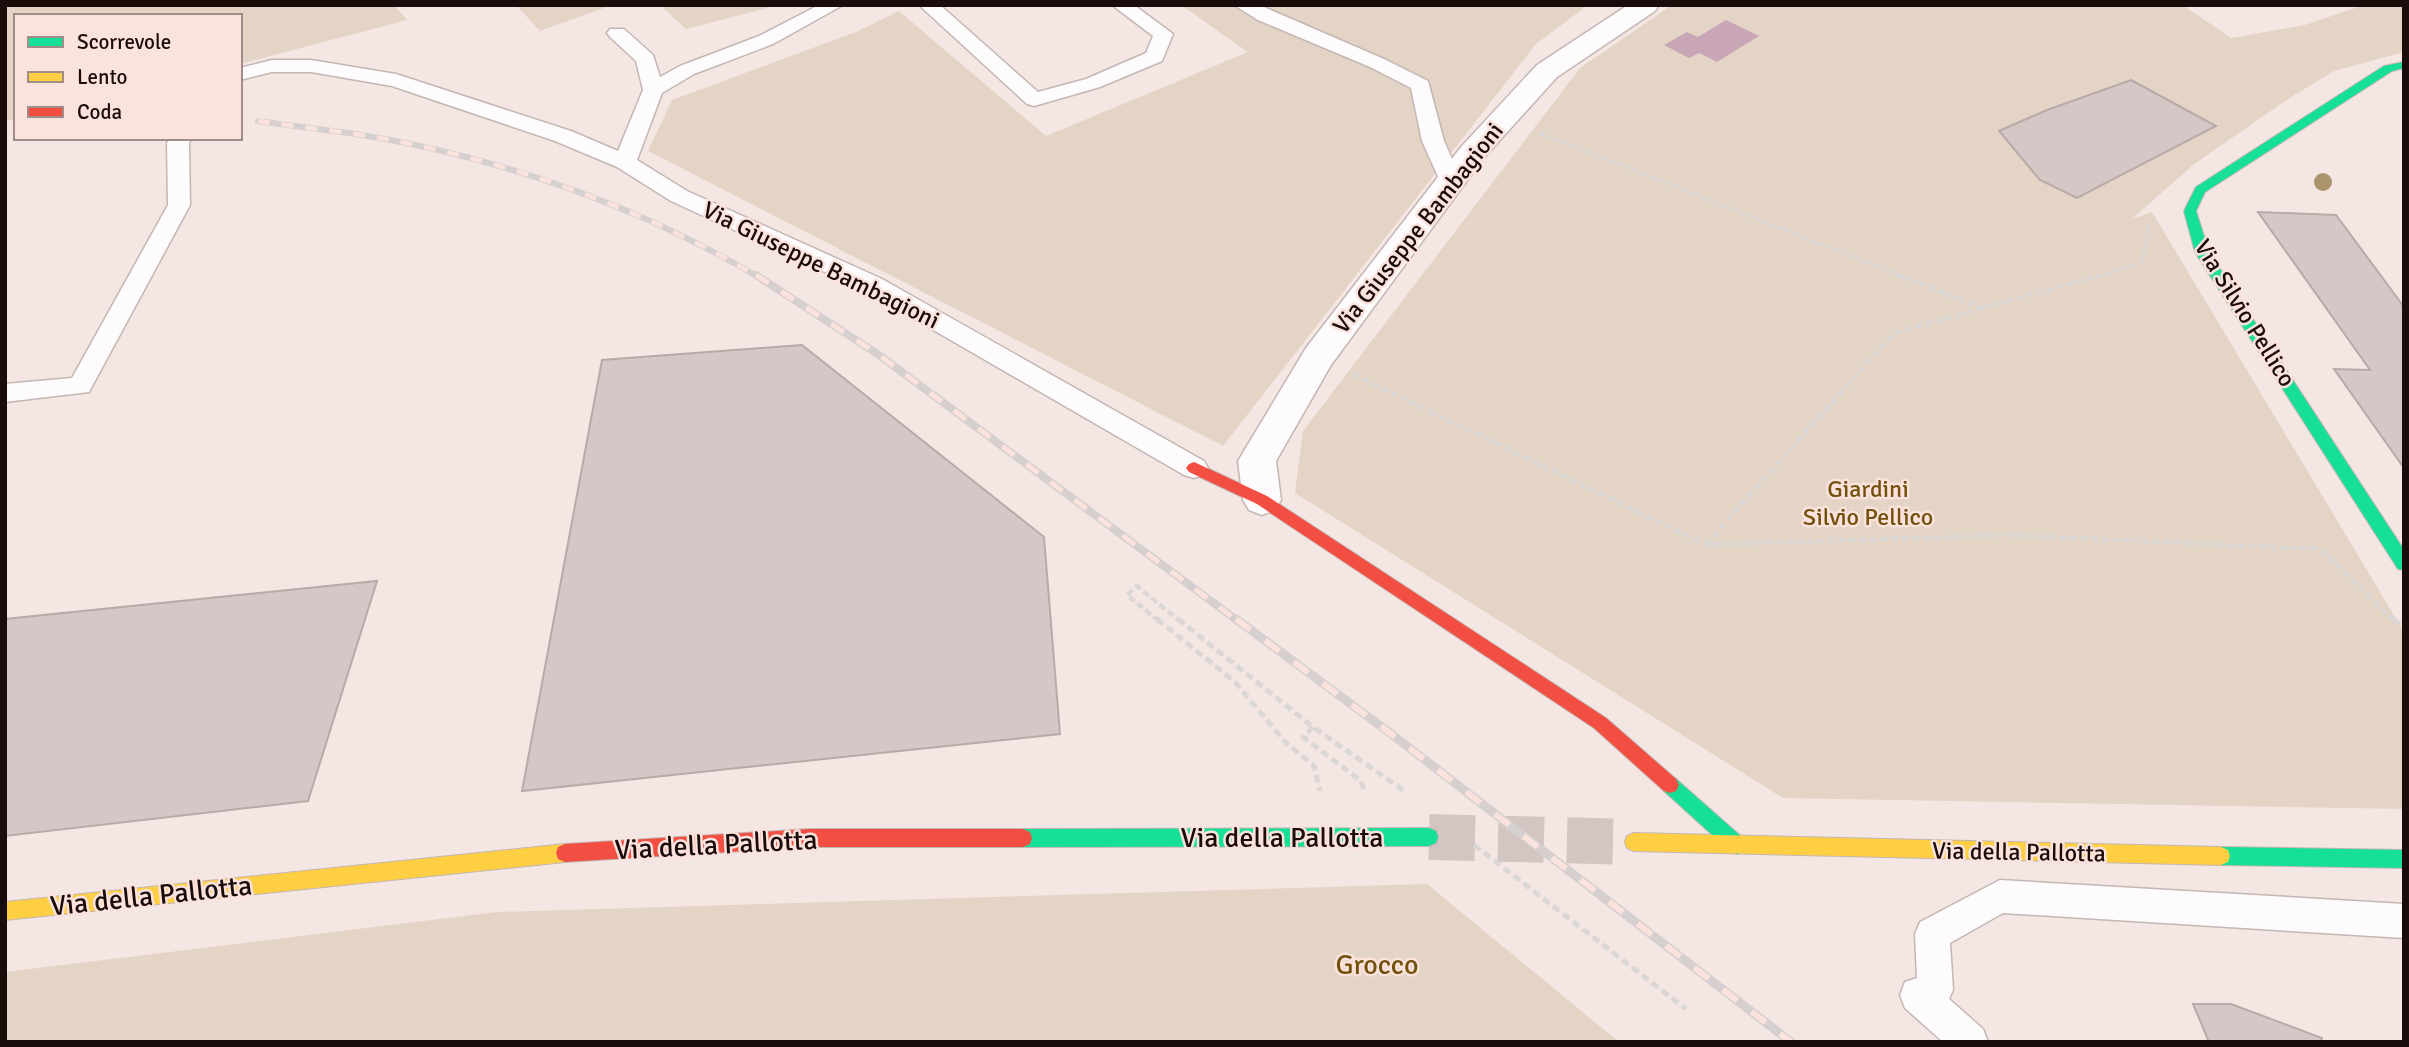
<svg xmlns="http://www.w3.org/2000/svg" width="2409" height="1047" font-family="Signika,sans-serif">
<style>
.green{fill:#e4d4c5}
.water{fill:#c8a6b6}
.building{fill:#d6c6c6;stroke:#b7aaa9;stroke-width:2}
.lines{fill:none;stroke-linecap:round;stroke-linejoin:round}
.secondary-tunnel{stroke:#d3c5c2;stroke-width:46;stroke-dasharray:46 23;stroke-linecap:butt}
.lane-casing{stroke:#c4b6b3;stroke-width:3}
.street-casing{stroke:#c4b6b3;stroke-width:3}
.fast-casing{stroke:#c4b6b3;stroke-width:2}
.slow-casing{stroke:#c4b6b3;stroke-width:2}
.jam-casing{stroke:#c4b6b3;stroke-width:2}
.path-far2{stroke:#dbd7d5;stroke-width:3.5;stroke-dasharray:5 2.5;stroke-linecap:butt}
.path-far1{stroke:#dbd7d5;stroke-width:4.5;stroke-dasharray:7 3.5;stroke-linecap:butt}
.path{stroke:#dbd7d5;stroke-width:5;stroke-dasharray:8 4.5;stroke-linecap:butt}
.lane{fill:#fdfbfb;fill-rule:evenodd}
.street{fill:#fdfbfb;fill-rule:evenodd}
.fast{fill:#16e098;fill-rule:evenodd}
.slow{fill:#ffcf43;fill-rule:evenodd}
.jam{fill:#f24e42;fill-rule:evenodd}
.rail-far2-casing{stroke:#d5d0cf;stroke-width:6}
.rail-far1-casing{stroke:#d5d0cf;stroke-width:8}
.rail-casing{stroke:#d5d0cf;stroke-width:9}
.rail-far2{stroke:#fbe2dc;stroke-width:4.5;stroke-dasharray:12;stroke-linecap:butt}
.rail-far1{stroke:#fbe2dc;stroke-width:5;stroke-dasharray:15;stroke-linecap:butt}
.rail{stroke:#fbe2dc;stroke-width:6;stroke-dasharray:18;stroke-linecap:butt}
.tree{fill:#ac946d}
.labels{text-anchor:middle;stroke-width:5;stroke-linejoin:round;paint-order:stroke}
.street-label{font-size:24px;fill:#1a0c0a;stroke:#fbe2dc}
.park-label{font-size:24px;fill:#72510c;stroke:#fbe2dc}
.near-street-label{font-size:28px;fill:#1a0c0a;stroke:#fbe2dc}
.near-park-label{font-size:28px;fill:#72510c;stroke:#fbe2dc}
</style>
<rect width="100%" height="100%" fill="#f4e6e3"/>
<path class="green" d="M5,5H394L407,20L240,64V16H16V119L5,121Z
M516,5H612L540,31Z
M660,5H778L686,29Z
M1181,5H1588L1536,44L1223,446L648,151L672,100L856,32L899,11L1046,136L1248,52Z
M1672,5H2183L2231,38L2305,25L2364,5H2404V52L2334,71L2291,97L2193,165L2132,219L2152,212L2404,632V809L1783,798L1295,493L1303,431L1580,68Z
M1427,884L1619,1042H5V972L497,912Z"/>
<path class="water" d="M1726,20L1759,36L1717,62L1699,53L1689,58L1664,45L1687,32L1698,37Z"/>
<path class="building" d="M2131,80L2216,126L2077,198L2040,180L1999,131L2047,110Z
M2258,212L2336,215L2404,307V468L2334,369L2370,370Z
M802,345L1044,537L1060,734L522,791L602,360Z
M377,581L308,801L5,836V619Z
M2193,1004H2231L2322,1038L2321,1042H2209Z"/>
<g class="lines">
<path class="secondary-tunnel" d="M1429,837L1634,842"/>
<g class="lane-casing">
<path id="lane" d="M819,5H843L773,44L694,74L662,93L637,160L687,191L882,279L1204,461L1208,468L1204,475L1194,478L1184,475L866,291L671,201L617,167L555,141L392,86L311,72H272L240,80V68L272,60H311L396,74L571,131L618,151L643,90L636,61L610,37L607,33L610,29H624L653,55L660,77L680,66L759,36Z
M919,5H940L1038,92L1086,79L1146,53L1153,36L1112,5H1134L1173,34L1162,61L1100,87L1034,106L1027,104Z
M1234,5H1259L1384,59L1428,81L1444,141L1462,181L1459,186H1443L1440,181L1422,141L1411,88L1370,67L1258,20Z
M170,138H192L189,143L190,205L89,392L5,402V384L72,378L168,205L167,143Z
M2000,880L2404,904V938L2003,913L1950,943L1953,990L1949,999L1983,1029L1988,1042H1943L1905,1008L1900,995L1905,982L1917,978L1915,934L1920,922Z"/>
</g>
<g class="street-casing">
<path id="street" d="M1628,5H1659L1655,11L1557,77L1483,159L1331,365L1276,461L1281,500L1275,510L1262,515L1249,510L1243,500L1238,461L1306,348L1461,147L1537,65Z"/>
</g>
<g class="fast-casing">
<path id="fast" d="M2404,62V68L2392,71L2205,192L2196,211L2209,252L2404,550V570L2398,569L2195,252L2184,211L2196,187L2384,66Z
M1670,777L1676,779L1744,839L1746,845L1744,851L1737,854L1730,851L1664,791L1661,785L1664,779Z
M1429,828L1436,831L1438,837L1436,843L1429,846L1023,847L1016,844L1014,838L1016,832L1023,829Z
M2221,847L2404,850V868L2221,865L2214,862L2212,856L2214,850Z"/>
</g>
<g class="slow-casing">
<path id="slow" d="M1634,833L2221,847L2228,850L2230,856L2228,862L2221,865L1634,851L1627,848L1625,842L1627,836Z
M565,844L572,847L574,853L572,859L565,862L5,920V902Z"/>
</g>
<g class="jam-casing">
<path id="jam" d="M1194,462L1267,496L1606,718L1676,779L1679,785L1676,791L1670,793L1664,791L1594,728L1257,504L1189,472L1186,468L1189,464Z
M809,829H1023L1030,832L1032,838L1030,844L1023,847H809L565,862L558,859L556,853L558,847L565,844Z"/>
</g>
<path class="path-far2" d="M1540,133L1904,277
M2096,277L2142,263L2149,224"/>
<path class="path-far1" d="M1899,275L1984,309
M1353,374L1706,545L2008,535L2320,549L2395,621
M1706,544L1894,333L2101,275
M1159,621L1127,595L1137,586L1180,621"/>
<path class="path" d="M1157,619L1235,682L1285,742L1314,766L1320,791
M1178,619L1313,727L1403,790
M2394,619L2404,629
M1313,727L1303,737L1361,781L1364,791
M1474,845L1686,1009"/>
<use href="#lane" class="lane"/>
<use href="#street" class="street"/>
<use href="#fast" class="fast"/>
<use href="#slow" class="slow"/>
<use href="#jam" class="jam"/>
<g class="rail-far2-casing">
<path id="rail-far2" d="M258,121C298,127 339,131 380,138C511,162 643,208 758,277"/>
</g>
<g class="rail-far1-casing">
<path id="rail-far1" d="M756,275L879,355L1238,621"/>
</g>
<g class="rail-casing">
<path id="rail" d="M1236,619L1390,733L1791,1042"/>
</g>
<use href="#rail-far2" class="rail-far2"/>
<use href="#rail-far1" class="rail-far1"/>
<use href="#rail" class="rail"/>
</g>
<circle class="tree" cx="2323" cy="182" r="9"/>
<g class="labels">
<g class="street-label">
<text transform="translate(1418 228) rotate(-52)" y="8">Via Giuseppe Bambagioni</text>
<text transform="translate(821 265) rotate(26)" y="8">Via Giuseppe Bambagioni</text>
<text transform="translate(2245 313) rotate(58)" y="8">Via Silvio Pellico</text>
<text transform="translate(2019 852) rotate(1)" y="8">Via della Pallotta</text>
</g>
<g class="park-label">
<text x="1868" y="497">Giardini<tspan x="1868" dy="28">Silvio Pellico</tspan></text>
</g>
<g class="near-street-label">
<text x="1282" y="847">Via della Pallotta</text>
<text transform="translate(716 844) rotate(-3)" y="10">Via della Pallotta</text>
<text transform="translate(151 895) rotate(-6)" y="10">Via della Pallotta</text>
</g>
<g class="near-park-label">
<text x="1377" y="974">Grocco</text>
</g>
</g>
<rect width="2409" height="1047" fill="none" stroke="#1a0c0a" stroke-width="14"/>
<rect x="14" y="14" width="228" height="126" fill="#fbe2dc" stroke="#a18c88" stroke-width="2"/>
<rect x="28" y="37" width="35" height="10" fill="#16e098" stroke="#a18c88" stroke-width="2"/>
<text x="77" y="49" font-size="21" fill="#1a0c0a">Scorrevole</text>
<rect x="28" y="72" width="35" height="10" fill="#ffcf43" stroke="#a18c88" stroke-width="2"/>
<text x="77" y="84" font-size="21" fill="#1a0c0a">Lento</text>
<rect x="28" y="107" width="35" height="10" fill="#f24e42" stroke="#a18c88" stroke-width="2"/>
<text x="77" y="119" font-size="21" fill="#1a0c0a">Coda</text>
</svg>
